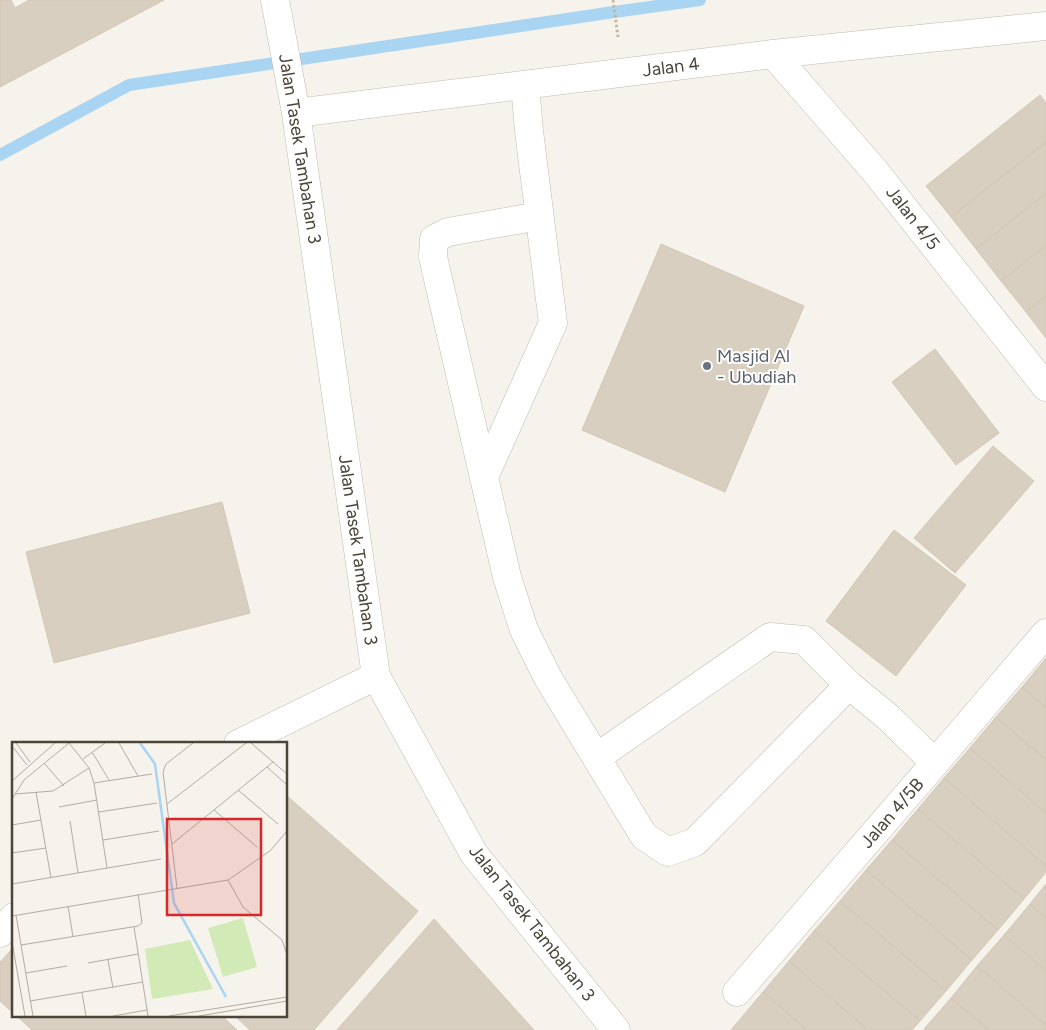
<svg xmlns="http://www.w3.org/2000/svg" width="1046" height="1030" font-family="Figtree,sans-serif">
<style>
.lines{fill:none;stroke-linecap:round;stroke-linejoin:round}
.stream{stroke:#a9d4f2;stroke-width:12}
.building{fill:#d8cfc1;stroke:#d3c7b4}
.minor-casing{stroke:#c2bbae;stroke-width:29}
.path{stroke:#c4b79f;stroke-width:3;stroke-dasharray:2.5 2.5;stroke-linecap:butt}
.minor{stroke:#fff;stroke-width:28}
.worship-dot{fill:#6b7280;stroke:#fff;stroke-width:2}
.labels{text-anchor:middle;stroke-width:4;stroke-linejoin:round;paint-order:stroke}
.street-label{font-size:18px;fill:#4b4439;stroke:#fff}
.worship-label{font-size:18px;fill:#5b616d;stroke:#fff;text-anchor:start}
.inset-river{fill:none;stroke:#a9d4f2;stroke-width:2.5}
.inset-road{fill:none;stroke:#b2ada4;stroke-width:1}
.view{fill:#d62828;fill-opacity:0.15;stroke:#d62828;stroke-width:2.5}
.inset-edge{fill:none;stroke:#4b4439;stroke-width:2.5}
</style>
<rect width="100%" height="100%" fill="#f6f3ec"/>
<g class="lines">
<path class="stream" d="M0,155L129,85L607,13L700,0"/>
</g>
<path class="building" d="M0,0H11L15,8L29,0H164L0,87Z
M1040,95L1046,103V142L951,217L926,186Z
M1046,142V193L976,249L951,217Z
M1046,193V245L1001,281L976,249Z
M661,244L804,306L725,492L582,430Z
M1046,245V296L1026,312L1001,281Z
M1046,296V338L1026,312Z
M935,349L999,433L956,465L892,382Z
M993,446L1034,481L955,573L914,538Z
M222,502L250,613L54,663L26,552Z
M894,530L966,585L896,676L826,621Z
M1046,658V708L1022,687Z
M1022,687L1046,708V760L996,717Z
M996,717L1046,760V813L970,748Z
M970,748L1046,813V866L944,778Z
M944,778L1046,866V872L1024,899L918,809Z
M286,795L418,911L314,1030H250L235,1016H286Z
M918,809L1024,899L998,930L892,840Z
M892,840L998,930L972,960L866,870Z
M866,870L972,960L946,991L840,901Z
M1046,884V918L1030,904Z
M840,901L946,991L920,1021L814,931Z
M1030,904L1046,918V971L1004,935Z
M434,919L534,1030H337Z
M814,931L920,1021L912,1030H868L789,961Z
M1004,935L1046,971V1025L977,966Z
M14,947V1014L0,1001V962Z
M789,961L868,1030H807L763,992Z
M977,966L1046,1025V1030H989L951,998Z
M763,992L807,1030H731Z
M951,998L989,1030H926L924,1029Z
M17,1016H222L237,1030H32Z"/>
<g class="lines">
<g class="minor-casing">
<path id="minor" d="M275,0L296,113L376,676L474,854L616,1030
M773,54L874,170L1046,387
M296,113L773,54L1046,26
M539,216L448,232L434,239L433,257L507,577L524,630L548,678L644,836L668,852L695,842L849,685
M484,477L553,323L529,131L525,85
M238,744L376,676
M597,757L770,637L804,640L849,685L888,717L935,763
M0,933L14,917
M737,992L935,763L1046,633"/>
</g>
<path class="path" d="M613,0L618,37"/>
<use href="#minor" class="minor"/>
</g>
<circle class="worship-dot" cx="707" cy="366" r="5"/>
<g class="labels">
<g class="street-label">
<text transform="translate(671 67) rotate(-7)" y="6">Jalan 4</text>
<text transform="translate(300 149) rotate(81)" y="6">Jalan Tasek Tambahan 3</text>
<text transform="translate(913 218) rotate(52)" y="6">Jalan 4/5</text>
<text transform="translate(358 550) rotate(82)" y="6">Jalan Tasek Tambahan 3</text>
<text transform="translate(892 813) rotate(-49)" y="6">Jalan 4/5B</text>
<text transform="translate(532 923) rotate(52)" y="6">Jalan Tasek Tambahan 3</text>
</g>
<g class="worship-label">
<text x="717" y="362">Masjid Al<tspan x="717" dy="21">- Ubudiah</tspan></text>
</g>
</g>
<g transform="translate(12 742)">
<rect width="275" height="275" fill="#f6f3ec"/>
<path d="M231,176L245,225L211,235L196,186ZM178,198L201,247L140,257L133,207Z" fill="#d2eab5"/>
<path class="inset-river" d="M128,1L143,22L162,161L214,255"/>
<path class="inset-road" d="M4,1L18,20M57,1L77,26L82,41L95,126M107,1L126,34M239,1L275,32M0,4L15,23M80,10L97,38M71,17L93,1M32,21L52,44M255,25L275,43M0,39L43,1M82,41L140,32M226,48L266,82M24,50L39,136M3,52L41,49L77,26M0,57L12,38L57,1M155,62L234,1M47,65L85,58M202,68L245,105M87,70L145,61M58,79L66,131M0,83L29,78M91,98L147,89M160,102L261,20M0,111L34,106M216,138L231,165L270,198L275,213M0,142L149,117M165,146L151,30L154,22L181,1M56,164L61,195M4,173L21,274M0,174L216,138L258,109L275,89M122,185L136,274M0,200L13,274M9,203L126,184L130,181L126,152M96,218L101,246M76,221L126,212M14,231L55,224M70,251L74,274M18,259L131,240M101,274L135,268M157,274L275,255M187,274L275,259"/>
<path class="view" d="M155,77H249V173H155Z"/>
<rect width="275" height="275" class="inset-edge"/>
</g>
</svg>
